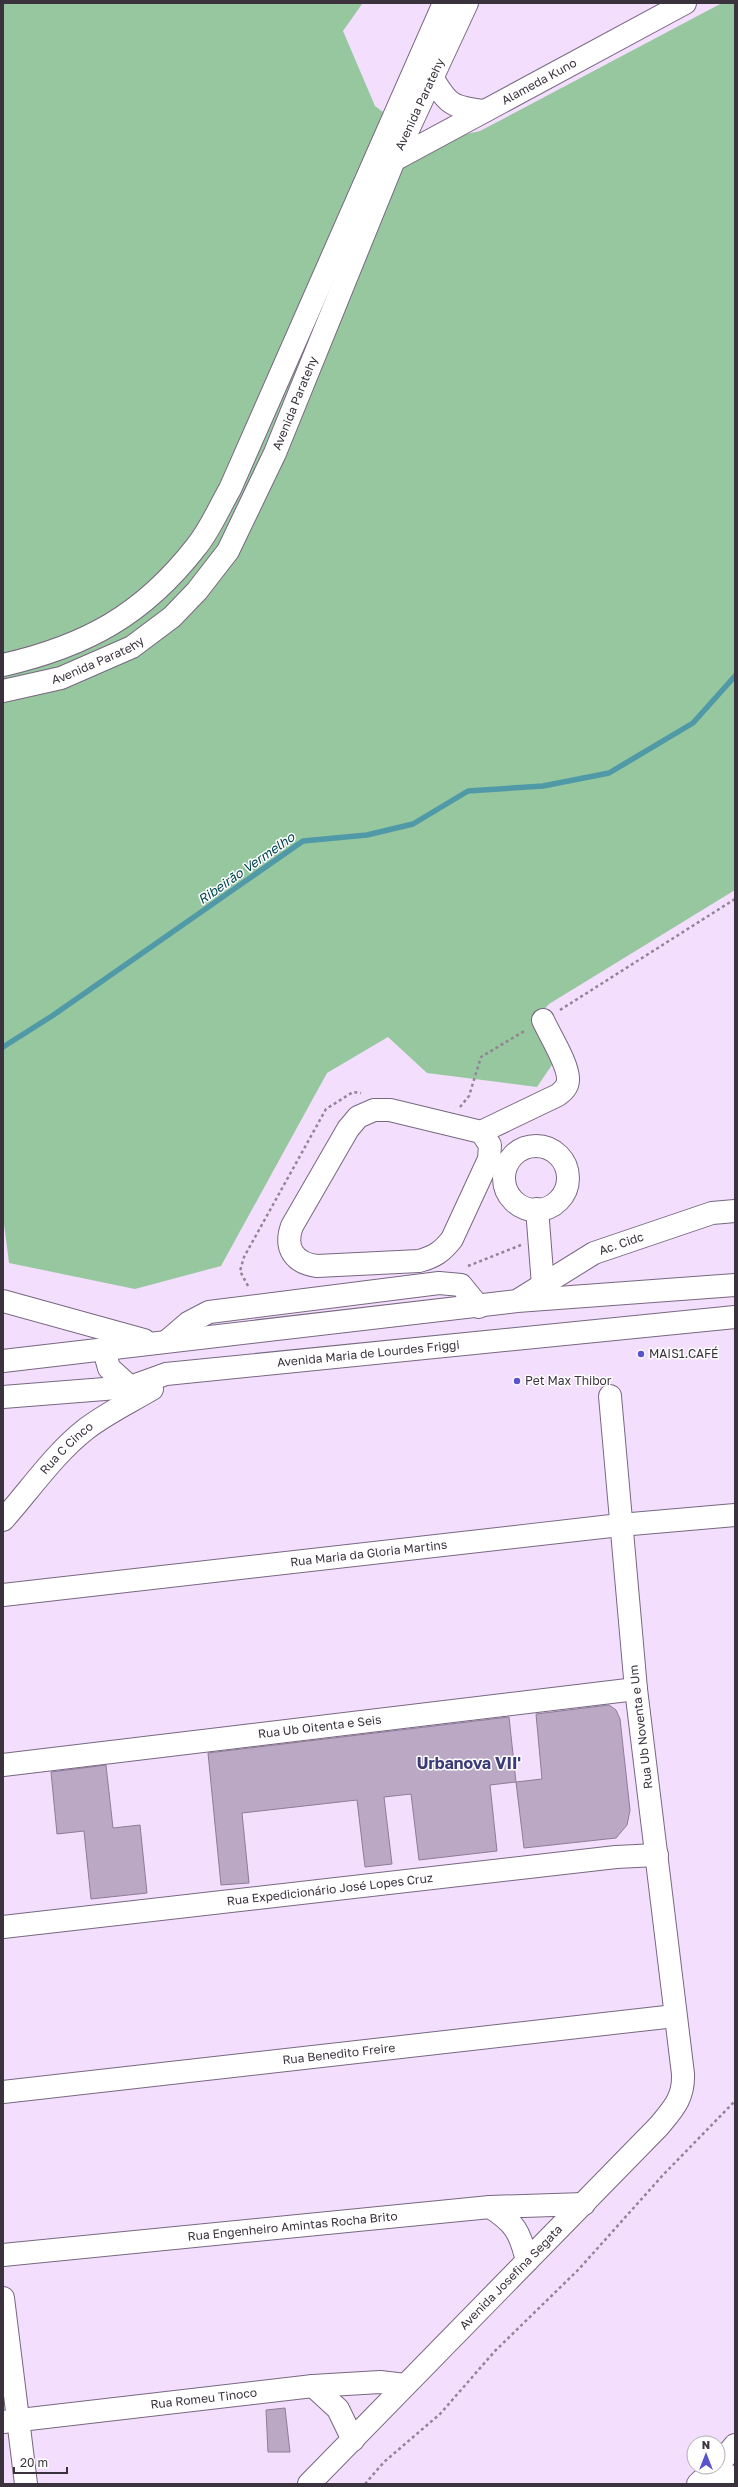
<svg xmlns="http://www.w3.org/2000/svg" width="738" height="2487" font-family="'Golos Text',sans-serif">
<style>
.forest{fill:#97c79f}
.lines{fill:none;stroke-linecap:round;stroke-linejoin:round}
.stream{stroke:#509aa7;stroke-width:5.5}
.building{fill:#bba8c5;stroke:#8e7c97}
.minor-casing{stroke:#786780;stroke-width:24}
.path{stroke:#928498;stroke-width:2.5;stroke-dasharray:3 3;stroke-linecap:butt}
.minor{stroke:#fff;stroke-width:22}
.poi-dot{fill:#5954cc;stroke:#fff;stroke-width:1.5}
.labels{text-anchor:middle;stroke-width:3;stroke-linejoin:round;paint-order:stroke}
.street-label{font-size:12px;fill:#3a323d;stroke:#fff}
.poi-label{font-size:12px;fill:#3a323d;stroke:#fff;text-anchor:start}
.water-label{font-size:13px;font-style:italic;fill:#004650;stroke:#fff}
.district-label{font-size:16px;font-weight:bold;fill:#3a3b77;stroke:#fff}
</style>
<rect width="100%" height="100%" fill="#f3dffd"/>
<path class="forest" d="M3,3L362,4L343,31L375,106L425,143L480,131L722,3H735V890L549,1004L533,1022L560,1053L537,1087L427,1073L388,1037L327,1073L221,1266L135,1289L9,1263L3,1216Z"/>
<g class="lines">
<path class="stream" d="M3,1047L52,1016L303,841L367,835L413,824L468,791L543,786L609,773L693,723L735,676"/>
</g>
<path class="building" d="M609,1705L616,1710L620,1719L630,1810L627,1825L616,1838L524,1848L516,1782L542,1779L536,1714Z
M509,1717L516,1782L490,1785L497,1851L419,1860L411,1794L384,1797L392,1864L365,1867L357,1800L242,1813L249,1883L221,1885L208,1753Z
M106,1765L113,1828L140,1825L147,1893L91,1899L84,1831L57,1834L51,1772Z
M285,2408L290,2452H268L266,2410Z"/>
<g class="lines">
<g class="minor-casing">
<g id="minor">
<path d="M432,77C448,105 452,107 484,111"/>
<path id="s1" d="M394,160L685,3"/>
<path d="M3,665C86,646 143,615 196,547C210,530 219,508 230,489L444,3"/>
<path id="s2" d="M3,691L61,678L132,647L172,617L197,591L228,551L275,453L394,160L467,3"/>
<path d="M481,1132L490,1145L489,1159L452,1239C442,1252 434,1257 419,1261L317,1266C294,1263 284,1248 292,1226L348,1129L358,1117L374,1110H390L481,1132L558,1095C563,1091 568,1087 568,1080C569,1065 549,1034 543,1020"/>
<circle cx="536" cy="1178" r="32"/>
<path d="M537,1209L543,1285"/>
<path id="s3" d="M520,1299L594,1253L712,1213L735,1211"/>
<path d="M3,1301L144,1340"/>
<path d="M167,1341L188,1323L209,1312L439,1283L461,1285L479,1307"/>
<path d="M104,1350L109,1368L130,1387"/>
<path d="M3,1361L517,1301L735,1285"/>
<path id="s4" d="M3,1397L130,1387L166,1374L735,1317"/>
<path id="s5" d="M3,1520C30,1490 54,1454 86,1429C107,1413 130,1402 152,1389"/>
<path id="s6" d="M3,1595L620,1525L735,1515"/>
<path id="s7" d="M3,1765L636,1689"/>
<path id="s8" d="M3,1927L616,1857L657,1855"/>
<path id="s9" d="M3,2092L675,2016"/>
<path d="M490,2207C515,2223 520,2232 527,2261"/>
<path id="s10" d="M3,2255L490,2207L584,2204"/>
<path d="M3,2298L26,2484"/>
<path d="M313,2386L338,2409L353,2440"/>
<path id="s11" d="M3,2422L313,2386L380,2382L405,2385"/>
<path d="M718,2465L735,2445"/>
<path id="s12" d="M309,2484L659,2126C673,2109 684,2098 683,2074L636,1689L610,1396"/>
<path d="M698,2484C708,2473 723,2469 735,2480"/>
</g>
</g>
<path class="path" d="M560,1010L735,899
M460,1107L469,1096L481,1057L526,1030
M468,1266L521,1245
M248,1286L240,1271L244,1257L326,1109L353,1092L361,1093
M365,2484L384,2462L440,2414L495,2351L579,2269L663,2175L735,2101"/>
<use href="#minor" class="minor"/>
</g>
<g class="poi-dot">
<circle cx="641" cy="1354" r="4"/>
<circle cx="517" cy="1381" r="4"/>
</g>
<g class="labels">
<g class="street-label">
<text dy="4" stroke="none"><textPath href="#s1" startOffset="165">Alameda Kuno</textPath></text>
<text dy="4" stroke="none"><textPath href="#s2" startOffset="760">Avenida Paratehy</textPath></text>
<text dy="4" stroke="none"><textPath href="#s2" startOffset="436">Avenida Paratehy</textPath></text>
<text dy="4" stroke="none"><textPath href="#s2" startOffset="100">Avenida Paratehy</textPath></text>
<text dy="4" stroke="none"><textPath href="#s3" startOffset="116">Ac. Cidc</textPath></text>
<text dy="4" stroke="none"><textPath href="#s4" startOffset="369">Avenida Maria de Lourdes Friggi</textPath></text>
<text dy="4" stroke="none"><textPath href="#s5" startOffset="96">Rua C Cinco</textPath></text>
<text dy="4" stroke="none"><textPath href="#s6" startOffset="368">Rua Maria da Gloria Martins</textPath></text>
<text dy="4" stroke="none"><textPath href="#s7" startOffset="319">Rua Ub Oitenta e Seis</textPath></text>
<text transform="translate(641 1727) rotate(-97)" y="4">Rua Ub Noventa e Um</text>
<text dy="4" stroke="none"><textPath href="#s8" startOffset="329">Rua Expedicionário José Lopes Cruz</textPath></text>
<text dy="4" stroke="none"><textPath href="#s9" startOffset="338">Rua Benedito Freire</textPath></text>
<text dy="4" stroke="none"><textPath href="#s10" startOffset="291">Rua Engenheiro Amintas Rocha Brito</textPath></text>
<text dy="4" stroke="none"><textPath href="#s12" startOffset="289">Avenida Josefina Segata</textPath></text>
<text dy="4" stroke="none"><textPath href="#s11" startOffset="202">Rua Romeu Tinoco</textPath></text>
</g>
<g class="poi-label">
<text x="649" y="1358">MAIS1.CAFÉ</text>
<text x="525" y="1385">Pet Max Thibor</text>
</g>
<g class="water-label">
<text transform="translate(246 868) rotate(-35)" y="5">Ribeirão Vermelho</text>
</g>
<g class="district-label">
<text x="469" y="1769">Urbanova VII'</text>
</g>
</g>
<rect width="738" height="2487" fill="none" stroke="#3a323d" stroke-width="8"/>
<g transform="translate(706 2455)"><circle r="19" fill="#ffffff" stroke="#b0adb1"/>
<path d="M0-3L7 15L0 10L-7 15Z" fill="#5954cc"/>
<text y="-6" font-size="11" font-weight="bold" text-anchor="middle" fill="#3a323d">N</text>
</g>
<path d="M14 2467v6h53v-6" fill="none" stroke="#3a323d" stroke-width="2"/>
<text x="20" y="2467" font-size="12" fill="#3a323d" stroke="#ffffff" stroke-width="3" paint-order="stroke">20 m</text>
</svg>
